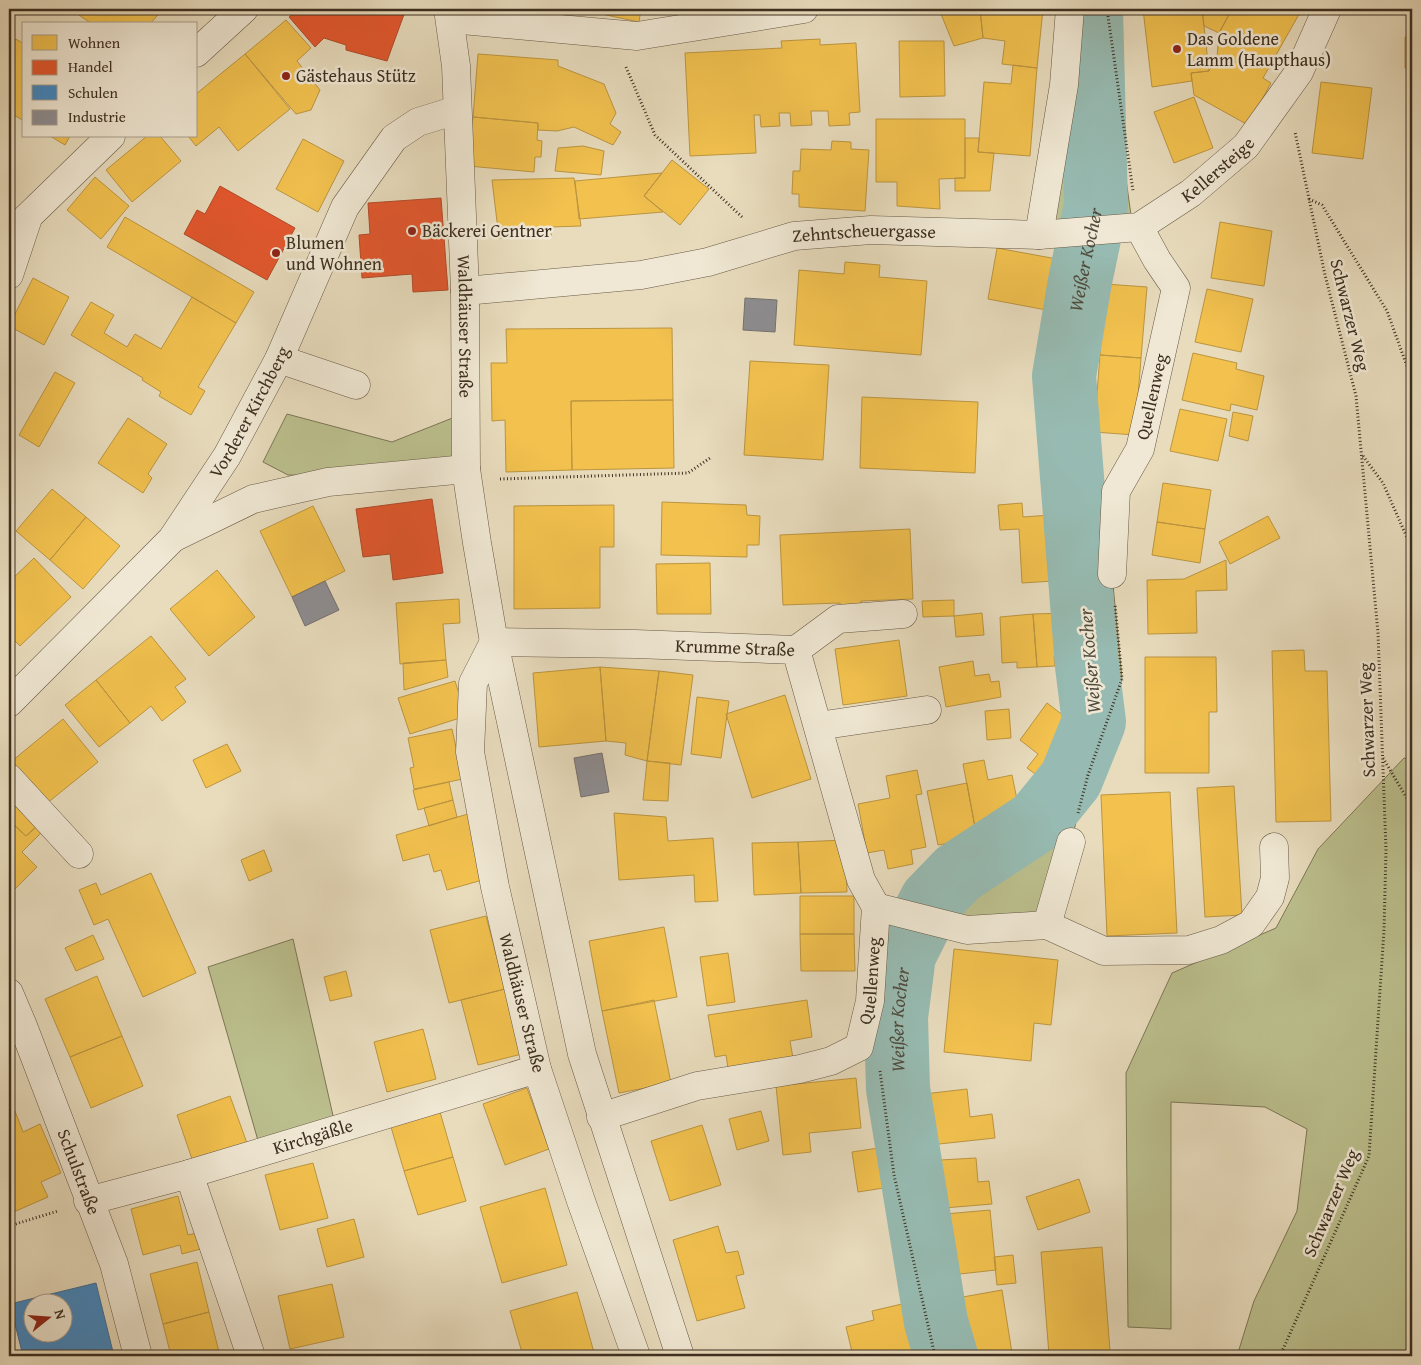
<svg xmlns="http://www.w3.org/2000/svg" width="1421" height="1365" font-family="'Gentium Book Plus',serif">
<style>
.green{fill:#bbbf8d;stroke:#7c7756}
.homes{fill:#f2c14e;stroke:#bc9540}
.shops{fill:#e4572e;stroke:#b24b2a}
.schools{fill:#3f88c5;stroke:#3e6d94;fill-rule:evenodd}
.industry{fill:#8d8d92;stroke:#757170}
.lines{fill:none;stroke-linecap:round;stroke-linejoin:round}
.river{stroke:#97bbb2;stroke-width:64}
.minor-casing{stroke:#685a47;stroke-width:29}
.path{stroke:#3d2f20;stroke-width:3;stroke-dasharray:1 2.5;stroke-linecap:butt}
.minor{stroke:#f0e8d4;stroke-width:28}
.poi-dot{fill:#8f2418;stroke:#f0e8d4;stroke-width:2}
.labels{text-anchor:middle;stroke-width:5;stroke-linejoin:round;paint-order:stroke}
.poi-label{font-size:18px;fill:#3d2f20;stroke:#f0e8d4;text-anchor:start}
.street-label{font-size:18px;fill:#3d2f20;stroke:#f0e8d4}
.water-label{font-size:19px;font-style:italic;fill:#4f4b3d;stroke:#f0e8d4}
</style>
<rect width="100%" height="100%" fill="#e8dcbd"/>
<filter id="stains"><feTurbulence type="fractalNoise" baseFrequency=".004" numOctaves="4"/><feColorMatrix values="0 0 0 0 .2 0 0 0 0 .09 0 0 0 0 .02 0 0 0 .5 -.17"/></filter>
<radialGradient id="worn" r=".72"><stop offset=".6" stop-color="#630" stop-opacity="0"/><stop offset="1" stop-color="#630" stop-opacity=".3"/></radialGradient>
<path class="green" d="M1069,9H1102L1132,222L1044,229Z
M287,414L392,442L460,415L458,462L328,476L288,475L263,462Z
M1112,574L1122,679L1088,775L1071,842L1047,925L923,917L931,901L958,873L1037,821L1071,779L1094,722L1087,666L1080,578Z
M1404,758L1412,759V1356H1237L1254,1301L1297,1211L1307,1129L1265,1107L1171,1102V1329L1128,1327L1126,1073L1172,973L1276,928L1318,849Z
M293,939L334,1120L259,1144L208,967Z"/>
<path class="homes" d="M85,9H163L150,24H92L79,15Z
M578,9H641L639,22Z
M939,9H980L983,38L954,46Z
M980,9H1043L1037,68L1002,64L1005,41L983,38Z
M1143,9H1202L1209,71L1191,73L1192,81L1152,87Z
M1202,9H1232L1219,33L1204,26Z
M1232,9H1302L1263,78L1271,83L1248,125L1194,95L1191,73L1209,71L1217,57L1219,33Z
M286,20L311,48L297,61L320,90L311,110L296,114L245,54Z
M1405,37H1412V68H1405Z
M16,39L24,44V121L9,112V50Z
M820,39V45L856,43L860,112L849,113L850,125L829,126L828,111H811L812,125L791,126L790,113H779L780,126L761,127L760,115H754L756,153L690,156L685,53L782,48L781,41Z
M899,41H944L945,96L900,97Z
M245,54L290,109L238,151L219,127L196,146L188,136H196V94Z
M478,54L558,60V66L604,84L616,113L610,124L621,132L613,145L574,127L557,131L538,130V123L473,117Z
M1013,65L1037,68L1030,156L978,152L984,82L1011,84Z
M1321,82L1372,88L1363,159L1312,153Z
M1194,97L1213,148L1174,163L1154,112Z
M473,117L538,123L537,140L542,141L541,157H535L534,172L468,166Z
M876,119H965V178L939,179L940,209L897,206V182H876Z
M50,136H70L65,145Z
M147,136H160L181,161L132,202L106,170Z
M965,138H979L978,152L994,153L990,191H955V178H965Z
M303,139L344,161L318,212L276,189Z
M832,141L851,142V149L869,150L865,211L799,207V194H792L793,171H800L801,149L831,150Z
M583,146L604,151L601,175L555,171L558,148Z
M672,160L709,189L680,225L644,196Z
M662,173L644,196L663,212L579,219L575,181Z
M95,177L129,206L101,239L67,210Z
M574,178L581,226L552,227L551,236L499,238L492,180Z
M125,217L254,292L236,323L107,247Z
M1220,222L1272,231L1264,286L1211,278Z
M997,248L1057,259L1054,278L1063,279L1057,312L988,299Z
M845,262L880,265L879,277L927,281L921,355L794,345L799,270L844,274Z
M33,278L69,297L44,345L9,326Z
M1105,284L1147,287L1141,358L1100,355Z
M1207,289L1253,299L1241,352L1195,342Z
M192,297L236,323L198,387L205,391L191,415L159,396L161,392L142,380L143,378L71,335L91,302L114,315L104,333L127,347L135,334L161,349Z
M672,328L673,400L571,401L572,470L506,472L505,420L492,421L491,363H507L506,329Z
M1193,353L1237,363L1236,369L1264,376L1257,410L1231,404L1230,411L1182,400Z
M1100,355L1141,358L1135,435L1094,432Z
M750,361L829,365L823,460L744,455Z
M55,372L75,383L39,447L19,435Z
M862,397L978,402L975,473L860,468Z
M673,400L674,468L572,470L571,401Z
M1180,409L1227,419L1218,461L1170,451Z
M1233,412L1253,416L1248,441L1229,436Z
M128,418L167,444L148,474L152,478L143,493L98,463Z
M1163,483L1211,490L1205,529L1157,522Z
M52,489L86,517L50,560L16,531Z
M662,502L746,505L747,515L760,516L759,545H747V557L661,555Z
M1022,503L1023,517L1065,514L1069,580L1022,583L1019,529L1000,530L998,505Z
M614,505V547H600V608L514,609V506Z
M313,506L345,571L292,597L260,531Z
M1268,516L1280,538L1230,564L1219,542Z
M86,517L120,546L83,589L50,560Z
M1157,522L1205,529L1200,563L1152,555Z
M910,529L913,599L861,601L862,611L840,612V603L783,605L780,535Z
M34,558L71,597L20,646L9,635V582Z
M1226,560L1227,590L1196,591L1197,633L1148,634L1147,580L1184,579Z
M710,563L711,614H657L656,564Z
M217,570L255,617L209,656L170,609Z
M459,599L460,623L443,624L446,660L400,664L396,603Z
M954,600V616L923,617L922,601Z
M982,613L984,635L956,637L954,616Z
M1068,613L1070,656L1054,657L1055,666L1037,667L1033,614Z
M1033,614L1037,667L1017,668V662L1002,663L1000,617Z
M151,636L186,679L175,687L186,702L162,721L151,706L130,723L96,680Z
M899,640L907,696L843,705L835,649Z
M1304,650L1305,671H1327L1331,821L1276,822L1272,651Z
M1145,657H1216L1217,712H1209V773H1145Z
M446,660L448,677L404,690L403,663Z
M973,661L975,676L989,674L991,682L999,681L1001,697L946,707L939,667Z
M600,667L606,741L539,747L533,673Z
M600,667L659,671L647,761L625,755L626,743L606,741Z
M659,671L693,675L681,765L647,761Z
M96,680L130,723L99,747L65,705Z
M455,681L466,716L410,734L398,698Z
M785,695L811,779L752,798L726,714Z
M697,697L729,701L721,758L691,754Z
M1047,703L1084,731L1057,768L1063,773L1038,808L1023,797L1038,776L1027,768L1038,754L1020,740Z
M1009,709L1011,738L987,740L985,711Z
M63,719L98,762L46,804L12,761Z
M452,729L463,779L414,789L410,768L414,767L408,738Z
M227,744L241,771L206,788L193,760Z
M984,760L988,780L1012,775L1023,829L977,838L963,764Z
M647,761L670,763L668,801L643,800Z
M917,770L922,794L916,795L926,847L911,850L913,864L888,869L884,850L867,853L858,804L890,798L886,776Z
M449,782L453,800L418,810L413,790Z
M967,783L977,838L938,845L927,791Z
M1234,786L1242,915L1205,917L1197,788Z
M1170,792L1177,933L1107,936L1101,795Z
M9,796L37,826L26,836L12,823L9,826Z
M453,800L457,817L429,826L424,808Z
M614,813L666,817L668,841L713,838L718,901L695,902L694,875L619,880Z
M468,814L486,879L447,890L441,870L434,872L429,854L403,861L396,835Z
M12,823L26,836L37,826L43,831L22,852L37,867L14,890L9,885V826Z
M845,840L847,892L801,893L798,842Z
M798,842L801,893L754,895L752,843Z
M264,850L272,871L249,881L241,860Z
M151,873L196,973L143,997L108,919L94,925L79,890L96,883L101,895Z
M800,896H854V934H800Z
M486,916L505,989L449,1003L430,930Z
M664,927L677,997L602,1011L589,941Z
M800,934H854L855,971H801Z
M93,935L104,959L76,971L65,948Z
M954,949L1058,960L1051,1025L1034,1023L1031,1061L944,1052Z
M728,953L735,1002L707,1006L700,957Z
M346,971L352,996L330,1001L324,977Z
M97,976L122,1036L70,1057L45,999Z
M505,989L522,1054L478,1065L461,1000Z
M654,1000L671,1083L619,1093L602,1011Z
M807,1000L812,1037L790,1041L793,1058L728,1068L726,1055L715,1057L708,1015Z
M423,1029L436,1079L387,1092L374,1042Z
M122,1036L143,1086L91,1108L70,1057Z
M856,1078L861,1128L809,1133L811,1152L783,1155L776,1086Z
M527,1088L549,1149L505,1165L483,1104Z
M967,1089L970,1117L992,1114L995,1138L930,1145L924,1094Z
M230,1096L248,1146L194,1165L177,1115Z
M15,1111L23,1132L40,1124L61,1173L41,1182L48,1197L9,1214V1114Z
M761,1111L769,1141L737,1150L729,1119Z
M440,1112L453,1157L404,1171L391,1127Z
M702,1125L721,1185L670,1201L651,1141Z
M885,1147L890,1187L858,1192L852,1152Z
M453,1157L466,1201L418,1215L404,1171Z
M976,1158L978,1182L989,1181L992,1204L944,1208L940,1160Z
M313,1163L328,1218L280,1230L265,1175Z
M1079,1179L1090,1212L1038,1230L1026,1197Z
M545,1188L567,1265L502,1283L480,1207Z
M178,1196L188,1235L200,1232L204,1248L182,1254L180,1245L143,1255L131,1209Z
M990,1210L996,1270L951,1275L945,1214Z
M354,1219L364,1257L327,1267L317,1229Z
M718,1226L726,1253L738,1251L744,1274L736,1276L745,1308L697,1321L673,1240Z
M1102,1247L1110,1351L1049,1355L1041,1252Z
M1013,1255L1016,1283L997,1285L994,1257Z
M197,1262L209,1312L163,1324L150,1274Z
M332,1284L344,1337L290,1349L278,1296Z
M1002,1290L1012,1353L997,1356H971L957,1298Z
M577,1292L595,1356H523L510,1311Z
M902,1304L913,1356H853L846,1327L874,1320L872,1311Z
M209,1312L220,1356H171L163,1324Z"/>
<path class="shops" d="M299,9H406L387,61L346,50V45L324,38L315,47L289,17Z
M220,186L295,228L267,280L184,234L197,210L205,214Z
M441,198L448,290L413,292L412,274L362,278L359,235L370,234L368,203Z
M432,499L443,573L393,580L390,554L363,557L356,509Z"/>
<path class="schools" d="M96,1283L114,1356H23L10,1304ZM32,1302H62V1332H32Z"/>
<path class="industry" d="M745,298L777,300L775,332L743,330Z
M325,581L339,610L305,626L292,597Z
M602,753L609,792L581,797L574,758Z"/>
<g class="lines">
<path class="river" id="s1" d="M946,1356L936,1322L898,1089L896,1017L904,955L931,901L958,873L1037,821L1071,779L1094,722L1087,666L1064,376L1080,281L1096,205L1091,9"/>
<g class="minor-casing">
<g id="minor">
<path id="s2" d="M448,9L456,66L465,291L466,469L477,543L494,642L582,1054L680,1356"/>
<path d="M451,19L637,36L804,9"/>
<path d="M196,53L244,9"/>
<path d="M9,235L111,136"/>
<path d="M1039,235L1064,85L1070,9"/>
<path d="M9,275L28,218"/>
<path id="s3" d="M465,291L641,275L708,262L794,236L871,230L1039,235L1139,227L1191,193L1246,146L1299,72L1327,9"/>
<path d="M279,359L356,385"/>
<path d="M173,538L253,499L328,482L466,469"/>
<path id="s4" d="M1112,574L1116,491L1140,449L1176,288L1157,260L1139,227"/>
<path d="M796,650L838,619L903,614"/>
<path id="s5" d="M9,703L172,539L227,456L279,359L345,207L394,138L418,122L457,110"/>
<path d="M818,726L927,710"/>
<path d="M9,778L79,854"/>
<path d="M876,907L967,930L1047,925L1071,842"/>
<path d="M1047,925L1104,951L1189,950L1221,940L1251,924L1270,897L1275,878L1274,847"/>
<path id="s6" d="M9,993L23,1026L114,1264L138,1356"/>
<path id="s7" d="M601,1117L697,1086L800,1069L831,1061L859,1047L870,1001L876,907"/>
<path d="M189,1174L251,1356"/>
<path id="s8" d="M88,1201L189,1174L537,1069"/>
<path id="s9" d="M636,1356L581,1201L537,1069L495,887L470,752L473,683L494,642L635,644L796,650L861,880L876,907"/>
</g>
</g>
<path class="path" d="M1107,9L1133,191
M626,67L655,135L742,217
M1309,199L1322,205L1387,311L1412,380
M1363,456L1383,483L1412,549
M500,479L688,473L710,458
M1383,758L1412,807
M1078,813L1088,775L1122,679L1115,604
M880,1071L894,1175L935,1356
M9,1226L58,1211
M1280,1356L1369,1156L1384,930L1386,850L1378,633L1356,396L1325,275L1295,132"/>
<use href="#minor" class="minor"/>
</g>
<g class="poi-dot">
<circle cx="1177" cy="49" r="5"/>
<circle cx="286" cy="76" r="5"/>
<circle cx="412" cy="231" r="5"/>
<circle cx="276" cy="253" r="5"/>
</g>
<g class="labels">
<g class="poi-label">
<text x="1187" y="45">Das Goldene<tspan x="1187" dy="21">Lamm (Haupthaus)</tspan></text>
<text x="296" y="82">Gästehaus Stütz</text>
<text x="422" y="237">Bäckerei Gentner</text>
<text x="286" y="249">Blumen<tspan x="286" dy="21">und Wohnen</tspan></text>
</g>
<g class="street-label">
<text dy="6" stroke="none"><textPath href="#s3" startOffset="778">Kellersteige</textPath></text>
<text dy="6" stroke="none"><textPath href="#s3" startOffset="405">Zehntscheuergasse</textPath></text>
<text transform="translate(1350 315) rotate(76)" y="6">Schwarzer Weg</text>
<text dy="6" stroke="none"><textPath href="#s2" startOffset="318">Waldhäuser Straße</textPath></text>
<text dy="6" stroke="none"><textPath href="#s4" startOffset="185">Quellenweg</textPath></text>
<text dy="6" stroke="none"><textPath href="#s5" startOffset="380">Vorderer Kirchberg</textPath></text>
<text dy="6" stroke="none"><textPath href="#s9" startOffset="984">Krumme Straße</textPath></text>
<text transform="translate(1367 720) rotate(-92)" y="6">Schwarzer Weg</text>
<text dy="6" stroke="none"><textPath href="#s7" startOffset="336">Quellenweg</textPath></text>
<text transform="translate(522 1003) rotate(76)" y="6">Waldhäuser Straße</text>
<text dy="6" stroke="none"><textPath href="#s8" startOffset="234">Kirchgäßle</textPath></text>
<text dy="6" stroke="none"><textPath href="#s6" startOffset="192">Schulstraße</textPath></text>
<text transform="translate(1331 1203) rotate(-67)" y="6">Schwarzer Weg</text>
</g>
<g class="water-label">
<text dy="7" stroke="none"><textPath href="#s1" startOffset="1181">Weißer Kocher</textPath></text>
<text transform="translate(1089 661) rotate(-95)" y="7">Weißer Kocher</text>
<text dy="7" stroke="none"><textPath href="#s1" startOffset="341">Weißer Kocher</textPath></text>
</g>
</g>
<rect width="1421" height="1365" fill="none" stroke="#e8dcbd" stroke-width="30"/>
<rect x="10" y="10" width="1401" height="1345" fill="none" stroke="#3d2f20" stroke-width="2.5"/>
<rect x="15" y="15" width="1391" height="1335" fill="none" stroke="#3d2f20"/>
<rect x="22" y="22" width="175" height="115" fill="#f0e8d4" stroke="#a89e8c"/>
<rect x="32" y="35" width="25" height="15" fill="#f2c14e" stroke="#a89e8c"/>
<text x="68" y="48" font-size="15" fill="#3d2f20">Wohnen</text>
<rect x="32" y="60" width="25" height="15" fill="#e4572e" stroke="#a89e8c"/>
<text x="68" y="72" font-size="15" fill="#3d2f20">Handel</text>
<rect x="32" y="85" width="25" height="15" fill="#3f88c5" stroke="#a89e8c"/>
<text x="68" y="98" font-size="15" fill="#3d2f20">Schulen</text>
<rect x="32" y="110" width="25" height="15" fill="#8d8d92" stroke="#a89e8c"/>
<text x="68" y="122" font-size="15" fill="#3d2f20">Industrie</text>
<g transform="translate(48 1318) rotate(73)"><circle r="24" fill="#f0e8d4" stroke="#a89e8c"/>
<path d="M0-4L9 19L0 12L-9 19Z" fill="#8f2418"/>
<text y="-8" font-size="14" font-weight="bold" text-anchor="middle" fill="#3d2f20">N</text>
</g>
<rect width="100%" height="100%" filter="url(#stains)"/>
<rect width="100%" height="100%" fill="url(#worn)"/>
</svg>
